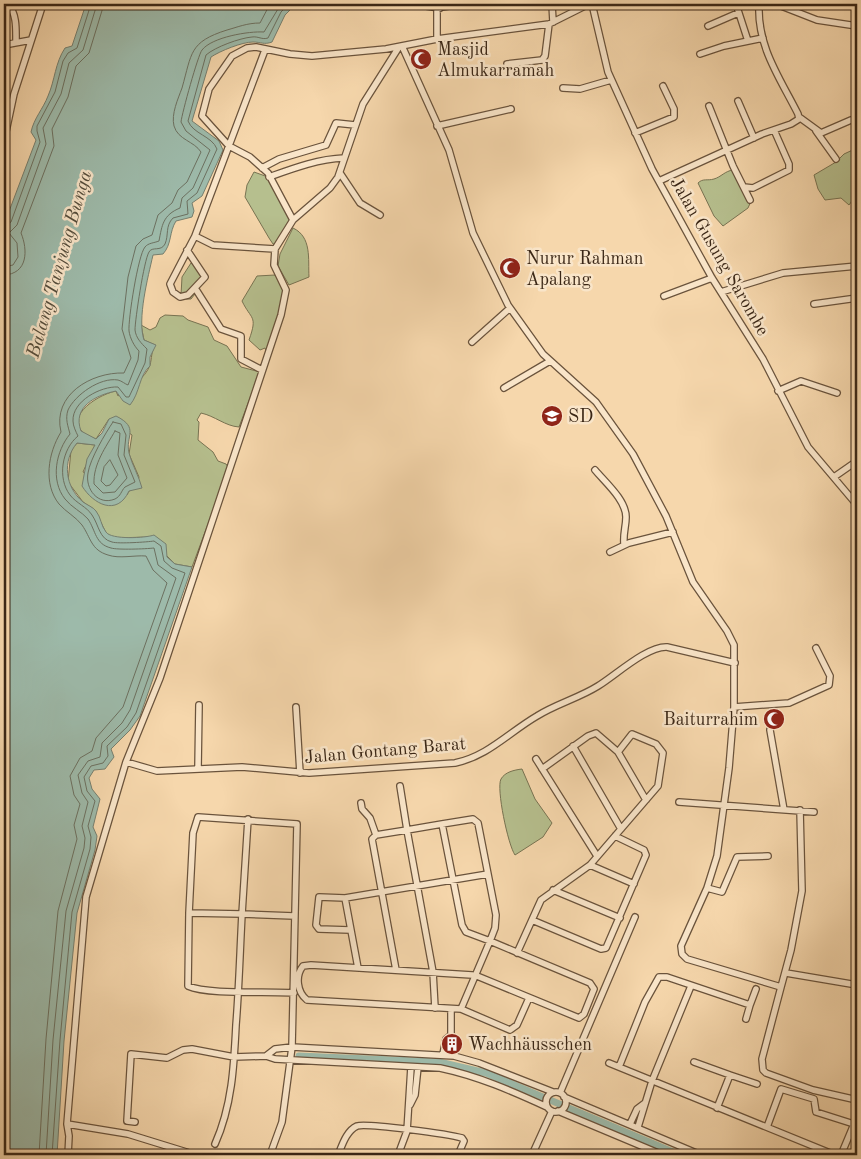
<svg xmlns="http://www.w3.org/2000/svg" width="861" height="1159" font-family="'Old Standard TT',serif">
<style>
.green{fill:#b6bf8e;stroke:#787352}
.water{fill:#9dbaaa;stroke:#767f6f}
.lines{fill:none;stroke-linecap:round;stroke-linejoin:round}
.shore{stroke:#6c7060;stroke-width:1}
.canal{stroke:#9dbaaa;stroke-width:7}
.street-casing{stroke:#6a533c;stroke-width:8}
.street{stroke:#f9e5c9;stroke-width:5.5}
.labels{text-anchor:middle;stroke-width:5;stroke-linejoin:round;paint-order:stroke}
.poi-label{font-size:18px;fill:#3b2716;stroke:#f9e5c9;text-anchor:start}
.street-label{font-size:18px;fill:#3b2716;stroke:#f9e5c9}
.water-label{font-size:19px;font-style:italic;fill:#544c3b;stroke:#f9e5c9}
</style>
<rect width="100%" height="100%" fill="#f6d7ac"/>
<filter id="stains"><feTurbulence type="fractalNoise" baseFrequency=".004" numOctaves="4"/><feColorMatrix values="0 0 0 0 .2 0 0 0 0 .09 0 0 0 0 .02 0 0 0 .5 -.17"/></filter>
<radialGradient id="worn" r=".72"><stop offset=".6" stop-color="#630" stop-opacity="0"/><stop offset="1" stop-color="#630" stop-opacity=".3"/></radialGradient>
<path class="green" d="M857,148C857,168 861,190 849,205L841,198L825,200L818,189L814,175L836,162L844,154Z
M733,170L747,187L752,199L748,208L723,226L714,216L698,183C703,178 707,181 714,179C721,177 725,171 733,170Z
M254,172L268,177L291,219L277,244H273L269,238L245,197L247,185Z
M293,228C312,237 308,259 309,277L289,285L278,266L280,254Z
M191,263L203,272L195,294L191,299H186L181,295L182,277Z
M275,275L285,291L268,351H266L265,348L260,350L249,340C258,315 251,320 242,301L257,276Z
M165,315L183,316L188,320L208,327L214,340L227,346L241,367L260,372L239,427C225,426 215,416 201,413L197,420L199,422L198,440L213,452L218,461L226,464L229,468L192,567L175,564L148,537L114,538L106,533L95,510L83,502L68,482L71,450L77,443L95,445L83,472L127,495L129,491L136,488L139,477L129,454L132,435L109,419L96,439C55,425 92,396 116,391L118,396C130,387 145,379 150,365C152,358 151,352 155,345L144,340L141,325L150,330L156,327L160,318Z
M522,769L535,799L552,823L543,837L515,855C508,845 496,788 501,779C505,772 514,770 522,769Z"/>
<path class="water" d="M86,4H296L285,15L272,42C264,45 261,42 253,42C242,42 220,51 211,57L192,121L219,141L223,150L202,196L192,203L194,211L192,217L176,221C169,232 172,244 163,254L153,255C148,277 137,319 144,340L156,345L150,357V366C139,375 140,393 130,405L123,401L116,391C96,395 72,407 81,431L96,439L102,433L109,419L116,416C140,428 125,436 129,453C132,465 139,476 142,488L129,491C117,517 93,504 82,486L87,459L95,445L77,443C62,461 65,487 83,502C87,505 93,507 96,511C101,517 101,526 106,532C111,540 146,538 154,535L166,544L167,557L175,564L192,567L140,716L130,730L111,749L114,757L105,769L94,770L89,778L92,789L100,799L93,827L97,836L95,850L77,913L64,1041L57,1155H4V258L7,254L4,239L5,222L36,140L31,132C34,118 43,109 48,96C55,80 55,63 65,48L72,46Z"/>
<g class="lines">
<path class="shore" d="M4,226L11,222L40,142L37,131V126L55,92L63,61L68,53L77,48L91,4
M4,267L13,265L18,257L17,243L9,233L17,225L46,144L43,128L61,94L69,63L83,50L97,4
M4,275C28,274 28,250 21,233L54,146L52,129L68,97L76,66L89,53L104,4
M113,422L121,424L126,435L124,455L135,482C132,484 128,485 125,487C121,491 121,496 115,499C98,506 85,489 88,473C90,459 105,434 113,422Z
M115,431L120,433L118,455L127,478L115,492L103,493L94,484C93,464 106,447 115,431Z
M110,460L118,475L110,485L106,486L101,481L104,467Z
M39,1155L46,1039L58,911L77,839L74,825L80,804L74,795L70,776L80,758L92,751L96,738L123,707L167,583L153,570L146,556C135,555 119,559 108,555C91,550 91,538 82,525C76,517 66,512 59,504C43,484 48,453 61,432C52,395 91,372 124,373L131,358L122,329L128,277L136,246L143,239L152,235L158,215L172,203L178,190L187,182L201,152C194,141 178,140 174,126C171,114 178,99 182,88C192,53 189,42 227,30C238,27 247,23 260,23L270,4
M46,1155L53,1040L66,911L84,848L85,838L82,826L88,802L82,793L78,775L88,761L100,757L102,743L122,723L130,710L176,578L158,565L154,548C146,549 117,550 111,548C95,544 96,531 88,519C82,512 71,507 65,499C50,480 56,451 70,434C68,426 65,419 68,410C75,395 100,377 118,380C122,381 125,384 128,385L138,360L139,351C134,346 130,338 129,331C128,320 138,255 145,247C148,243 154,243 159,241C162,225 163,215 180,208L182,198L193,188L210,150L186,131L181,122C182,113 198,55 202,50C212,37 249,31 264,32L281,4
M52,1155L60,1040L72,912L90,849L91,837L88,826L95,801L87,791L84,777L91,766L103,763L108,756L107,746L127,727L136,713L185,573L172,568L164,561L161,546L154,541C148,542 118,544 112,542C99,539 99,525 92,515C87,507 76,503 70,495C57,478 62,449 78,436C76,432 73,426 73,421C72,401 101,386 118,387L126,397H129L145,363L147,349C141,343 136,338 135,330C135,320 144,260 149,252C152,246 161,252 165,244C169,235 165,226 173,218L188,214L187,201L197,193L217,149C212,136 193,134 188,121L206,55C215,47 240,38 252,37C258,36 262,40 268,38L281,12L289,4"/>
<path class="canal" d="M299,1056L439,1062L486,1073L680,1155"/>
<g class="street-casing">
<path id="street" d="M8,4C17,14 16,29 16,42
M413,4L439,8
M552,4L553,22
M592,4L608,72L652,169L712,278L763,359L808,447L857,505
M736,4L748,41
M776,4L817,20L857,26
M708,26L738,13
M437,39V10L442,7L463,4
M4,45L31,40
M402,46L449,150L473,233L508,305L543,354L596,402L633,454L666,516L693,582L727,631L734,645V707L729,768L717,856L707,888L681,946L682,954L687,959L781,987L762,1059L763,1070L766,1073L813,1090L857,1100
M700,54L724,46L763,38
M507,64L542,60L545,56L549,24
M563,88L580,89L611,80
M738,101L754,138
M709,106L733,166L750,200
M799,117L821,133L851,120
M437,126L511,109
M816,131L836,159
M635,133L674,117V109L663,86
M4,141L14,94L43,4
M262,168L279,159L326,145L336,123L355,125
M340,173L360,203L380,215
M269,177C294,168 318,159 344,158
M659,181L762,134L791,124L799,119L798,114C780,78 757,47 759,4
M744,187L753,188L789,170V164L774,130
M293,220L268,173L250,157L229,146L202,116L209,89L232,56L247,48L256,47L290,54L312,56L386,49L437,39L549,24L589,4
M195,236L265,50
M187,250L205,277L188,295L180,297L173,292L170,284L195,236L213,245L275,249
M857,269V294
M195,288L221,329L241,336V359L262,370
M721,292L783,273L857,266
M664,296L712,278
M814,304L857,298
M472,342L510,308
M504,388L550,361
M778,391L801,381L837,393
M595,470C605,482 626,500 626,517C626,527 623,533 624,544
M834,477L857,461
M610,552L629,543L673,532
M296,707L300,773
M734,707L789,703L829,685L830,676L816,648
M770,730L784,810
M573,746L621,829
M536,759L597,856
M126,762L157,771L242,767L309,773L455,763C488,756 508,733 537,716C556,704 579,698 598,686C616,675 647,646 667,647L735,663
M198,768L199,705
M542,769L588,736L596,733L618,752L646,800
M400,786L407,830L442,824L462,925L466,932L490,941L495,928L496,915L478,823L473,819L442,824
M679,802L814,812
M361,803L362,809L370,818L376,835
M248,819L242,914L294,916
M590,865L634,884
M707,888L722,892L737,857L768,856
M553,890L620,918
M345,898L319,897L316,925L319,929L350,930
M189,913L193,833L198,817L297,824L292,1047L282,1122L270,1155
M532,920L601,949L606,948L646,855L644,850L615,836
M517,953L541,900L590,865L658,786L663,753L656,744L632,734L618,752
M358,968L345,898L488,874
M396,970L372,839L376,835L407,830L433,972L435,1008
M786,973L857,985
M781,987L791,950L802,891L800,810
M451,1009V1035L456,1040L454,1056
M461,1009L490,941L590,983L594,989L584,1014L579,1018L477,976L472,975L311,965L303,966C295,976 297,992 307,1000L461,1009L510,1030L517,1025L529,998
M746,1019L750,1005
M443,1054L446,1039L451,1035
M266,1056L275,1049L292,1047L454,1056L479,1063L553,1092
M694,1062L730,1075
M609,1063L835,1155
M619,1067L645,1002L659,977H667L750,1005L756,989
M546 1102a10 10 0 1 1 20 0a10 10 0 1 1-20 0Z
M560,1093L635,917
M564,1097L701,1155
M410,1105L415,1095L418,1067
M717,1108L730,1075L757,1084
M558,1111L663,1155
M135,1122L127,1121L131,1054L167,1058L183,1050L192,1049L234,1057L266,1056L275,1059L440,1068C478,1076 512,1091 547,1107
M67,1124L128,1134L196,1155
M630,1124L637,1109L645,1103
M638,1127L652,1081L691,986
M767,1127L781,1089L814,1099L816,1112L857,1125
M215,1144C232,1106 234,1066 236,1025C239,988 240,951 242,914L189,913L188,986C208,995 269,991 294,993
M68,1155L69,1136L67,1124L86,897L126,762L160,678L281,315L286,290L274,265L275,249L293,220L330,188L338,177L363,104L399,47
M338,1155C342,1146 346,1131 357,1126C366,1123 449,1134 462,1138L464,1141L458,1155
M398,1155L407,1131L411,1067
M532,1155L552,1111
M841,1155L854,1124"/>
</g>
<use href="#street" class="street"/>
</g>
<defs>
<g id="mosque-disc" transform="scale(1.125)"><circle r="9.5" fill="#8f2418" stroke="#f9e5c9"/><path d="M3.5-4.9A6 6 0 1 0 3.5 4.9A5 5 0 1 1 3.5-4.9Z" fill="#fff"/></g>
<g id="school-disc" transform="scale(1.125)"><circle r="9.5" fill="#8f2418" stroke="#f9e5c9"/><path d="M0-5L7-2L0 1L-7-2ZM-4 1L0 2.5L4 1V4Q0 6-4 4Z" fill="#fff"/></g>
<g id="building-disc" transform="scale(1.125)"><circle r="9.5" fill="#8f2418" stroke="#f9e5c9"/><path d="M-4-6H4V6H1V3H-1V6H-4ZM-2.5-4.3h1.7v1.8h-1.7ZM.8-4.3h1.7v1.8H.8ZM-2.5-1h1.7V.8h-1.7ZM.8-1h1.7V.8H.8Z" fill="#fff"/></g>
</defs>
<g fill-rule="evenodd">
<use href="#mosque-disc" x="421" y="59"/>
<use href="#mosque-disc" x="510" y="268"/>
<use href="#school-disc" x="552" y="416"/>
<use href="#mosque-disc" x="774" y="719"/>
<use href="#building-disc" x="452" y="1044"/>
</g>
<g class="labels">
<g class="poi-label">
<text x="437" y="55">Masjid<tspan x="437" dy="21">Almukarramah</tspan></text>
<text x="526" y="264">Nurur Rahman<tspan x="526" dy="21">Apalang</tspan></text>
<text x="568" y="422">SD</text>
<text x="758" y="725" text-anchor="end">Baiturrahim</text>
<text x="468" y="1050">Wachhäusschen</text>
</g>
<g class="street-label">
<text transform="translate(720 256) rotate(60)" y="6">Jalan Gusung Sarombe</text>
<text transform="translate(385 750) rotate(-5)" y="6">Jalan Gontang Barat</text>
</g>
<g class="water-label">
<text transform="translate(58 264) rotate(-74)" y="7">Balang Tanjung Bunga</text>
</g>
</g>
<rect width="861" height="1159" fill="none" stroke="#f6d7ac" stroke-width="20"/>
<rect x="5" y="5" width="851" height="1149" fill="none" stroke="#3b2716" stroke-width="2.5"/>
<rect x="10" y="10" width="841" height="1139" fill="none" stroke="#3b2716"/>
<rect width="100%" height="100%" filter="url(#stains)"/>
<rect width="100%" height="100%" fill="url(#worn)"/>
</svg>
